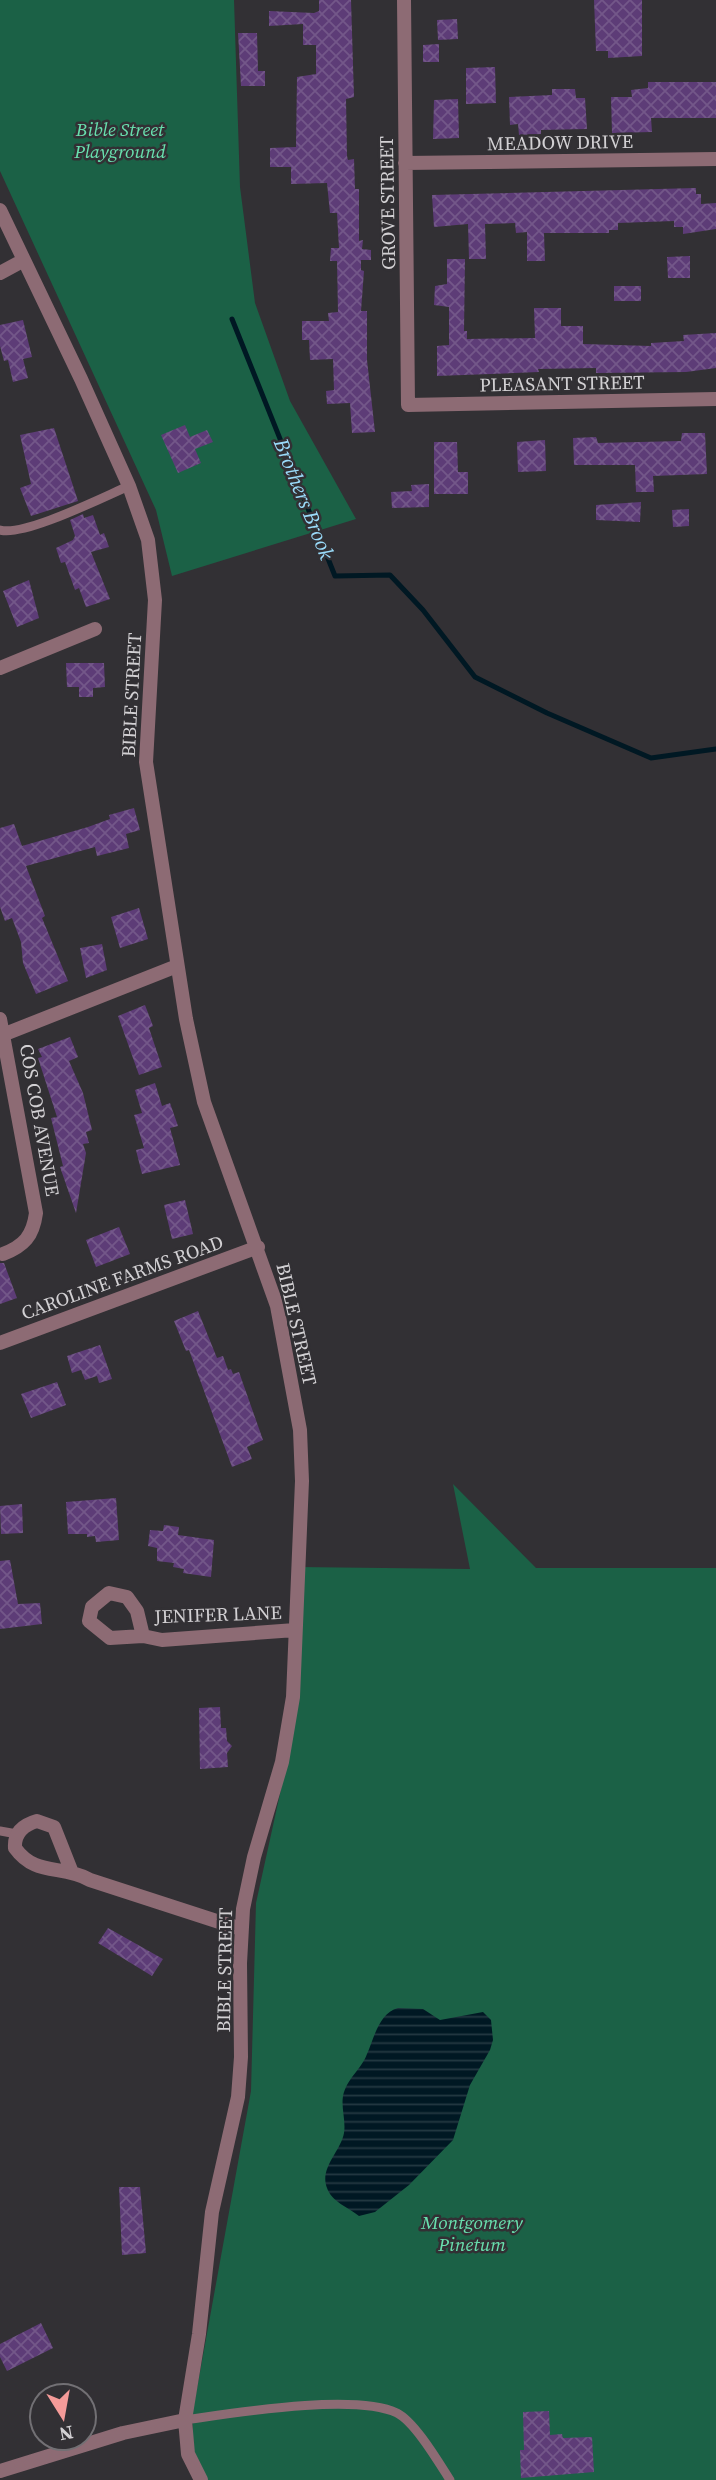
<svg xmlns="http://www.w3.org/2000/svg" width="716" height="2480" font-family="'Source Serif 4',serif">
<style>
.green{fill:#1b6146}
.water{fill:url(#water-rules)}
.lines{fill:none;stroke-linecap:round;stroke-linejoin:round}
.stream{stroke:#001823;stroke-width:5}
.building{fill:url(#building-cross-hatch)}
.lane{stroke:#8d6b74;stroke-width:9}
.street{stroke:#8d6b74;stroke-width:14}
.labels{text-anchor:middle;stroke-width:5;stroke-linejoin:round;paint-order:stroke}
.park-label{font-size:19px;font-style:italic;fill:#68e0ae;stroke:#323034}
.street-label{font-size:19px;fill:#d2d0d3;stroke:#323034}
.water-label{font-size:21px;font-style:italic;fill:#9adbfa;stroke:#323034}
</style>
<defs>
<pattern id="water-rules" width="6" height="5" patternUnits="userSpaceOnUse" patternTransform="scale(1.75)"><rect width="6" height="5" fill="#001823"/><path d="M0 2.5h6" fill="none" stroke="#243942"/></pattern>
<pattern id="building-cross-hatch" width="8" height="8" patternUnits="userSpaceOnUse" patternTransform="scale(1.75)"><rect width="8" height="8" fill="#5d3c77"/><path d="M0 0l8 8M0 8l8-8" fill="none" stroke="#735789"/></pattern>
</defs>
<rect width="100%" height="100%" fill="#323034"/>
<path class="green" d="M0,0H234L240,187L255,303L290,401L356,519L172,576L156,510L0,171Z
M453,1484L536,1568H716V2480H195L192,2416L251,2091L256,1903L287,1762L297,1567L470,1569Z"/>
<path class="water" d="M398,2008L423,2009L440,2020L483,2012L491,2020L493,2040L490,2050L470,2085L453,2140L409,2185L375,2212L359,2216C349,2208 331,2201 327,2188C319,2168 341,2151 344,2133C346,2121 341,2108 343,2096C347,2078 361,2070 367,2054C374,2038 379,2013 398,2008Z"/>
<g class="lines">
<path class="stream" d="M232,319L335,576L390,575L423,610L475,677L547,713L651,758L716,749"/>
</g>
<path class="building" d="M319,0H351L354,97L346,99L347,156L348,160L354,159L355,189H359V241L363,240L362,249L371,250V260H361V270L364,271L361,311H367V360L375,432L352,433L350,403L327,404L326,391L334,390L333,359L310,360L309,340H302V321H329L328,313L338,312L337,261H330L331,248H339L337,213H330L327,183L291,184V167H270V148L296,147L297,77L316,74V45H303V24L269,26V11L314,13L319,11Z
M594,0H642V56L608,58V51H596Z
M457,19L458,39L438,40L437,20Z
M238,33H257L258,71H265V86H241Z
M439,44V62H423V45Z
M495,67L496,103L466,104V68Z
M648,82H716V118H651L652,132L612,133L611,97H632L631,90L648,88Z
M552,89H575L576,98H585L587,129L541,130V134L519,135L518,124L510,125L509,97L552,95Z
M458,99L459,138L433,139L434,100Z
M696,188V194H701V204L716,203V229L683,234V227H674V221L618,223V230H609V233H544L545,261H527V232L516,233L515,223L485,224L486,259H469L468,224L434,227L432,195Z
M690,256V278H668L667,257Z
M447,259H465L464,331H467V339L535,338L534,308H561V326H583V344L651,346V343L684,341L683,335L716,333V368L686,372L596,373V368L538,369L539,372L437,376V346L449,345V307L434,305L435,286L447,284Z
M614,286H641V301H614Z
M23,320L32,357L23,359L28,378L13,382L8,360L4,361L0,346V325Z
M185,425L190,437L207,430L213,442L195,449L201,463L178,473L161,435Z
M54,428L78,501L31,516L20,488L31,484L20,435Z
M682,433H705L707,474L653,476L654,492H636L635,465H574L573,438L596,437L598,443L681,441Z
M545,440L546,471L518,472L517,442Z
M434,442H457L458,472H468V494H434Z
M429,484V507L392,508L391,492L412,491L411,485Z
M641,502L640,522L596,520V505Z
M689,509V526L673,527L672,510Z
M83,514L84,518L93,515L100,535L104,533L109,547L91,552L110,599L86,607L79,588L75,590L65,562L61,563L56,548L73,540L75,536L70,520Z
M29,580L39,618L17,627L3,591Z
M66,663H104L105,687L93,688V697H79V687H67Z
M134,808L140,830L126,834L129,848L97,856L95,847L26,866L45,916L42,918L68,981L36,994L23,963L21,942L12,918L5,921L0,907V828L14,824L22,846L88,827L110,819L109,815Z
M139,908L148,939L120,948L111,917Z
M102,944L107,970L86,978L80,948Z
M145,1005L153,1026L149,1028L162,1067L139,1075L118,1016Z
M70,1037L78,1057L69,1061L83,1093L92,1130L86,1132L89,1143L83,1144L86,1153L76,1213L60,1167L63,1166L51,1118L57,1117L38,1058L42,1057L38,1049Z
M155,1083L162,1106L170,1103L178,1126L170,1128L180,1165L142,1174L136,1150L144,1148L134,1115L142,1113L135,1090Z
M185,1200L193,1234L172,1239L164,1205Z
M119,1227L130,1254L96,1267L86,1240Z
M0,1263H4L17,1298L0,1304Z
M198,1311L217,1358L223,1356L228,1370L231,1369L233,1374L239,1372L263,1440L247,1447L252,1459L232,1467L189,1350L186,1351L174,1321Z
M100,1345L112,1379L99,1383L97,1376L85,1380L81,1370L72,1373L67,1356Z
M57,1382L66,1405L31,1418L21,1394Z
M116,1498L119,1540L96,1542L95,1536L87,1537V1534H68L66,1502Z
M22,1504L23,1533L1,1534L0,1506Z
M164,1525L179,1527L178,1535L214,1540L211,1577L183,1573L184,1569L173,1567L174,1563L157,1561V1548L148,1546L150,1530L163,1531Z
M10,1560L18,1604L40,1603L42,1624L0,1629V1561Z
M220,1707L221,1728H226L227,1741L232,1746L227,1753L228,1767L200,1769L199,1708Z
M108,1928L163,1959L152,1976L98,1943Z
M119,2187H140L146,2253L122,2255Z
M41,2323L53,2348L7,2371L0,2357V2344Z
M549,2411L550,2435L562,2434L563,2438L592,2437L594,2472L521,2478L520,2450H524L523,2412Z"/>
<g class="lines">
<path class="lane" d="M0,530C24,537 103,497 129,486
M0,1831L17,1834
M185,2420C235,2413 354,2393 397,2413C415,2422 439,2463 450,2480"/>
<path class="street" d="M404,0L408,405L716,399
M405,163L716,159
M0,210L81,379L129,486L148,540L155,600L146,762L186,1019L204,1102L277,1306L300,1430L302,1481L293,1697L282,1762L254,1857L243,1909L240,1963L241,2057L238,2097L212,2212L199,2334L185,2420L188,2454L201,2480
M0,273L24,260
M0,668L95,629
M0,1019L36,1213C33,1236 24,1246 3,1254
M5,1034L177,966
M0,1343L258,1247
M143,1636L137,1611L127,1597L109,1593L92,1607L89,1621L110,1638L143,1636L162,1640L295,1630
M71,1870L54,1827L37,1821C23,1825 14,1833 15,1848C36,1877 61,1864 90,1880L241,1929
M0,2471L123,2433L185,2420"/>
</g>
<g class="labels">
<g class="park-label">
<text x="120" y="136">Bible Street<tspan x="120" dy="22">Playground</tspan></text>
<text x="472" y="2229">Montgomery<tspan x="472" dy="22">Pinetum</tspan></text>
</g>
<g class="street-label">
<text transform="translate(560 142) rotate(-1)" y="7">MEADOW DRIVE</text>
<text transform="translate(387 203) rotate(-91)" y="7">GROVE STREET</text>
<text transform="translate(562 383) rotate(-1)" y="7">PLEASANT STREET</text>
<text transform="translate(131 695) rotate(-87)" y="7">BIBLE STREET</text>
<text transform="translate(40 1120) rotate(80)" y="7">COS COB AVENUE</text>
<text transform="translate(122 1277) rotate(-20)" y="7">CAROLINE FARMS ROAD</text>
<text transform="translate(297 1324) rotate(77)" y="7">BIBLE STREET</text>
<text transform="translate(218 1614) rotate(-2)" y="7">JENIFER LANE</text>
<text transform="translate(224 1970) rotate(-89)" y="7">BIBLE STREET</text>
</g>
<g class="water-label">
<text transform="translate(304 499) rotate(68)" y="7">Brothers Brook</text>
</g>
</g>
<g transform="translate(63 2417) rotate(169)"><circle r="33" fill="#323034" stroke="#727074" stroke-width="2"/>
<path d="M0-5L12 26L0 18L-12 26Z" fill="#f59b99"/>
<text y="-10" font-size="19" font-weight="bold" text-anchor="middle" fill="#d2d0d3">N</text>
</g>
</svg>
